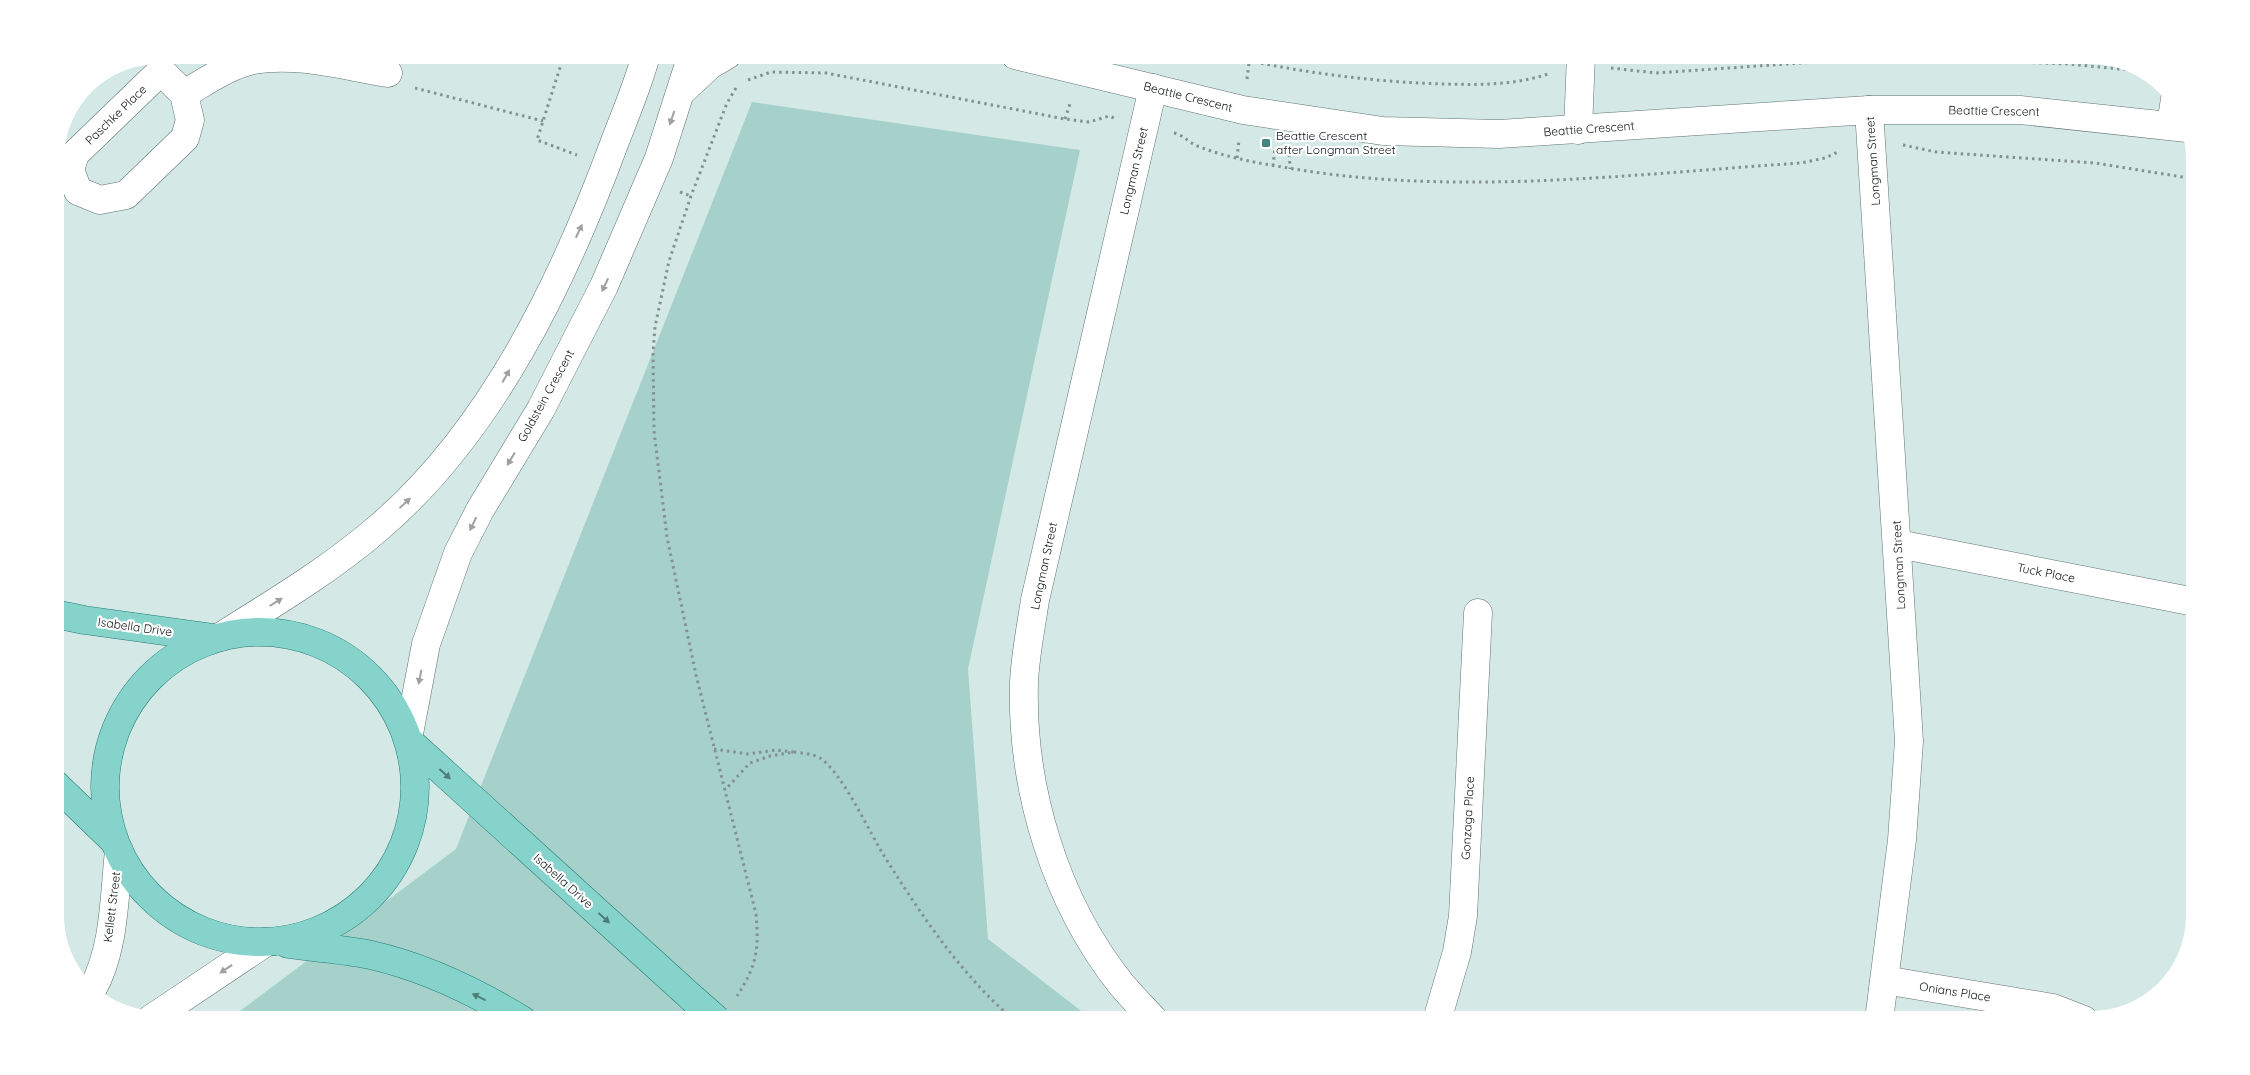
<svg xmlns="http://www.w3.org/2000/svg" width="2250" height="1075" font-family="Quicksand,sans-serif">
<style>
.green{fill:#a6d1ca}
.lines{fill:none;stroke-linecap:round;stroke-linejoin:round}
.minor-casing{stroke:#607370;stroke-width:29}
.tertiary-casing{stroke:#607370;stroke-width:29}
.primary-casing{stroke:#267c74;stroke-width:29}
.path{stroke:#839290;stroke-width:3;stroke-dasharray:2.5 4;stroke-linecap:butt}
.minor{stroke:#fff;stroke-width:28}
.tertiary{stroke:#fff;stroke-width:28}
.primary{stroke:#85d3cb;stroke-width:28}
.primary-bridge-casing{stroke:#267c74;stroke-width:29;stroke-linecap:butt}
.primary-bridge{stroke:#85d3cb;stroke-width:28}
.oneway{fill:#9ea1a0}
.oneway2{fill:#4f7d78}
.poi-dot{fill:#41877e;stroke:#fff;stroke-width:2}
.labels{text-anchor:middle;stroke-width:4.5;stroke-linejoin:round;paint-order:stroke}
.street-label{font-size:12px;fill:#0c1312;stroke:#fff}
.poi-label{font-size:12px;fill:#0c1312;stroke:#fff;text-anchor:start}
</style>
<rect width="100%" height="100%" fill="#d4e9e6"/>
<path class="green" d="M752,102L1080,150L968,669L988,939L1093,1020H228L456,849Z
M55,898L63,914L56,927L55,924Z"/>
<g class="lines">
<g class="minor-casing">
<path id="minor" d="M1153,88L1035,600C1031,627 1025,656 1024,683C1021,788 1055,901 1121,984C1131,996 1143,1008 1154,1020
M184,94L190,120L185,138L126,195L100,200L78,191L70,170L75,154L161,71L184,94C205,82 229,65 253,60C297,52 344,66 388,73
M1869,110L1909,741L1902,840L1879,1020
M2171,125L2175,99
M1578,130L1581,55
M1898,544L2195,602
M1884,980L2053,1008L2084,1020
M1437,1020L1457,952L1463,916L1478,613"/>
</g>
<g class="tertiary-casing">
<path id="tertiary" d="M1015,55L1243,110L1383,131L1499,134L1869,110H2020L2187,128
M681,92L710,65L727,55
M220,637C274,603 328,571 376,530C491,433 563,282 614,144C625,115 638,85 646,55
M408,739L426,644L458,553L480,510L541,409L604,286L659,158L692,55
M92,990C115,949 114,897 119,851
M151,1019L266,942"/>
</g>
<g class="primary-casing">
<path id="primary" d="M55,614L84,620L214,638
M105 787a155 155 0 1 1 310 0a155 155 0 1 1-310 0Z
M409,741L692,998
M55,784L114,841
M288,944C315,948 344,949 371,955C424,967 476,992 522,1020"/>
</g>
<path class="path" d="M564,55L537,140L577,155
M1223,55C1296,72 1371,82 1446,84C1481,85 1515,85 1548,74
M1611,68L1656,73L1816,62L1952,60L2069,64L2141,71
M1247,79L1250,55
M748,80L771,72L826,73L1065,119L1089,122L1109,116L1114,118
M415,88L543,121
M736,88L727,103L691,196L669,261L655,327L653,353L654,431L667,537L696,675L756,914C759,950 757,965 737,996
M1065,119L1071,101
M1174,133C1184,135 1190,144 1200,147C1228,158 1258,163 1288,168C1457,197 1631,174 1801,163L1825,158L1840,151
M1903,145L1936,152L2095,163L2195,179
M1289,148L1290,169
M1237,158L1239,140
M1273,166L1275,147
M680,192L691,196
M714,749L748,754L776,750L794,752L770,756L750,763L725,790
M794,752C801,753 814,754 820,758C843,773 870,834 886,859C922,916 962,976 1014,1020"/>
<use href="#minor" class="minor"/>
<use href="#tertiary" class="tertiary"/>
<use href="#primary" class="primary"/>
<g class="primary-bridge-casing">
<path id="primary-bridge" d="M692,998L717,1020"/>
</g>
<use href="#primary-bridge" class="primary-bridge"/>
</g>
<defs><path id="oneway-solid" d="M-6-.8H1V-3.2L6.5 0L1 3.2V.8H-6Z" transform="scale(1.25)"/></defs>
<g class="oneway">
<use href="#oneway-solid" transform="translate(672 118) rotate(109)"/>
<use href="#oneway-solid" transform="translate(579 231) rotate(-65)"/>
<use href="#oneway-solid" transform="translate(605 285) rotate(115)"/>
<use href="#oneway-solid" transform="translate(506 376) rotate(-61)"/>
<use href="#oneway-solid" transform="translate(511 459) rotate(121)"/>
<use href="#oneway-solid" transform="translate(405 503) rotate(-43)"/>
<use href="#oneway-solid" transform="translate(473 524) rotate(116)"/>
<use href="#oneway-solid" transform="translate(276 602) rotate(-32)"/>
<use href="#oneway-solid" transform="translate(420 677) rotate(101)"/>
<use href="#oneway-solid" transform="translate(226 969) rotate(146)"/>
</g>
<g class="oneway2">
<use href="#oneway-solid" transform="translate(445 774) rotate(42)"/>
<use href="#oneway-solid" transform="translate(604 918) rotate(42)"/>
<use href="#oneway-solid" transform="translate(479 997) rotate(-154)"/>
</g>
<rect class="poi-dot" x="1261" y="138" width="10" height="10" rx="2.5"/>
<g class="labels">
<g class="street-label">
<text transform="translate(1188 97) rotate(14)" y="4">Beattie Crescent</text>
<text transform="translate(1994 111) rotate(1)" y="4">Beattie Crescent</text>
<text transform="translate(116 115) rotate(-44)" y="4">Paschke Place</text>
<text transform="translate(1589 129) rotate(-4)" y="4">Beattie Crescent</text>
<text transform="translate(1873 161) rotate(-94)" y="4">Longman Street</text>
<text transform="translate(1134 171) rotate(-77)" y="4">Longman Street</text>
<text transform="translate(546 396) rotate(-61)" y="4">Goldstein Crescent</text>
<text transform="translate(1899 565) rotate(-93)" y="4">Longman Street</text>
<text transform="translate(1044 566) rotate(-78)" y="4">Longman Street</text>
<text transform="translate(2046 573) rotate(11)" y="4">Tuck Place</text>
<text transform="translate(135 627) rotate(8)" y="4">Isabella Drive</text>
<text transform="translate(1468 818) rotate(-87)" y="4">Gonzaga Place</text>
<text transform="translate(563 881) rotate(42)" y="4">Isabella Drive</text>
<text transform="translate(112 907) rotate(-83)" y="4">Kellett Street</text>
<text transform="translate(1955 992) rotate(9)" y="4">Onians Place</text>
</g>
<g class="poi-label">
<text x="1276" y="140">Beattie Crescent<tspan x="1276" dy="14">after Longman Street</tspan></text>
</g>
</g>
<path d="M0 0H2250V1075H0ZM159 64H2091A95 95 0 0 1 2186 159V916A95 95 0 0 1 2091 1011H159A95 95 0 0 1 64 916V159A95 95 0 0 1 159 64Z" fill="#fff" fill-rule="evenodd"/>
</svg>
